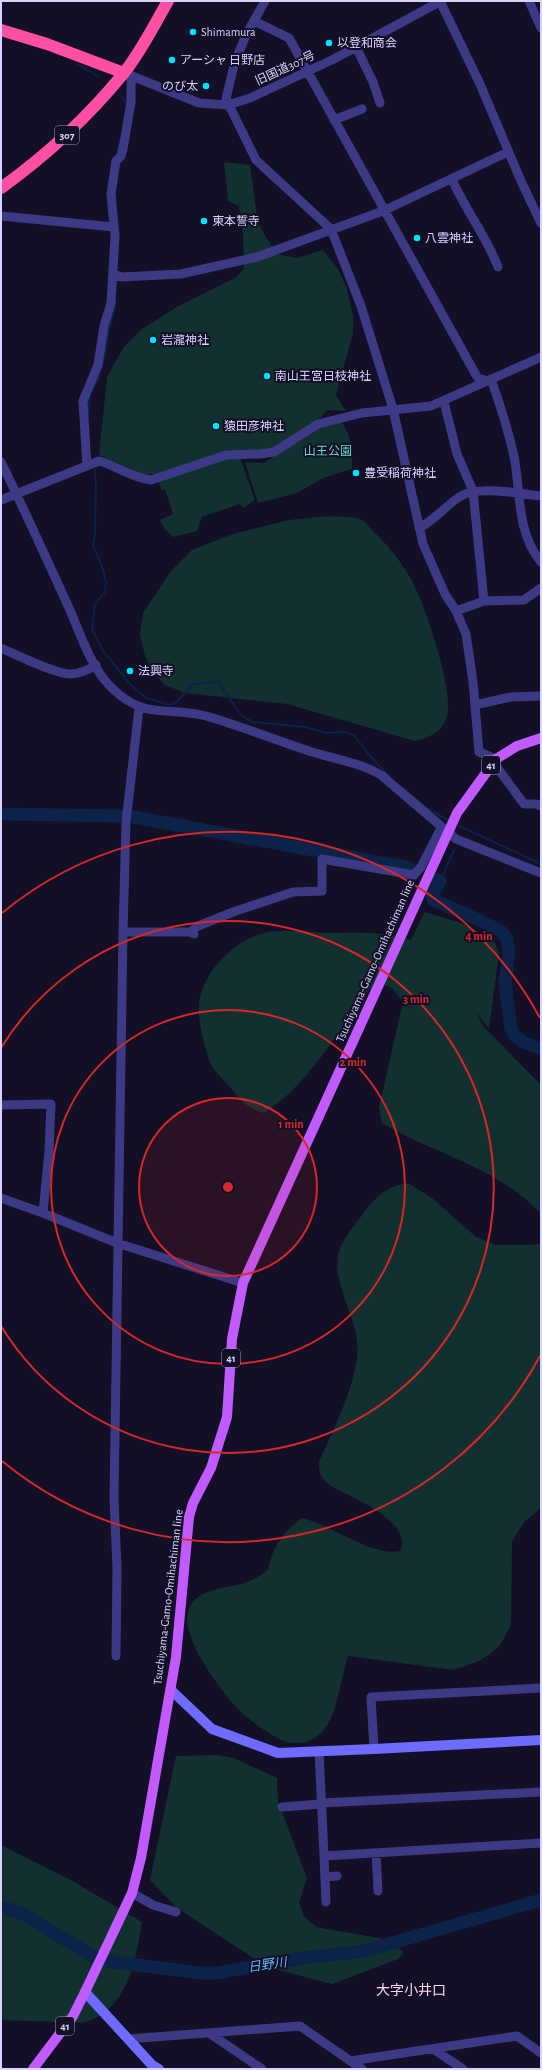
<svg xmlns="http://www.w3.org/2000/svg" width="542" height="2070" font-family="'Alegreya Sans','Noto Sans JP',sans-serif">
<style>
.green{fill:#12302f}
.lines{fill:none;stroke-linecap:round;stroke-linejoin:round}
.stream{stroke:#0c2248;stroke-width:2}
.river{stroke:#0c2248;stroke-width:13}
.street{stroke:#3d3a85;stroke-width:9}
.secondary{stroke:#6f6bff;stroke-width:10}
.primary{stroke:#c25bff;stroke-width:10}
.highway{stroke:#ff4fa3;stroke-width:12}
.ring{fill:none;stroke:#d62828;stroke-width:2}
.poi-dot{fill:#00e5ff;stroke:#130f26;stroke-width:1.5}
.labels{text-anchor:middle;stroke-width:4;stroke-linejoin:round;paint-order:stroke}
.shield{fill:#130f26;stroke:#9e99be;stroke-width:1}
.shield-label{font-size:11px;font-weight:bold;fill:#d9d4ff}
.poi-label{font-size:12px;fill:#d9d4ff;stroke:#130f26;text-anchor:start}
.street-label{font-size:12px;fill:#d9d4ff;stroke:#130f26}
.park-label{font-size:12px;fill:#5fe0c0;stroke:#130f26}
.water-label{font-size:13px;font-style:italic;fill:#62b6ff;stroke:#130f26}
.quarter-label{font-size:14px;fill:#ffd6f0;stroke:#130f26}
.centre{fill:#d62828;stroke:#130f26;stroke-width:2}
.ring-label{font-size:12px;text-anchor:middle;font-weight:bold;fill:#d62828;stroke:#130f26;stroke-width:4;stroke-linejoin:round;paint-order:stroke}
</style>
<rect width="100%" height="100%" fill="#130f26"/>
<path class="green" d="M224,162L250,165L258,223L276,254L297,258L323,250L338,269L347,289L353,316V333L336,395L346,411L326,410C314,430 287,443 265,452L154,474H142L99,455L107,377L123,348L142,329L177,307L235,278L244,269L243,233L239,206L228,201Z
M342,422C352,437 353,452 352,469L323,478L297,493L258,503L245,462L264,463L319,427Z
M226,458H240L255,500L243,508L240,504L202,517L197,531L173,537L164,529L160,520L173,514L165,489L161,490L159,482L162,479Z
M328,516C336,517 355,516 361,520C365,521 369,527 372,530C392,549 409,571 419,596C429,619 454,694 447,716C442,732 431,737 415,741L287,704L185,693L165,685L153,672L145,656L140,635L143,613L171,571L192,550L233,534L289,520Z
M425,912L461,923L494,940L499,954L489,1029L476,1012L483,1026L541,1085V1214C500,1168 434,1154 382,1123L379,1107L403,1002C392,986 385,979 368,991C340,1030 305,1088 264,1113C248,1110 239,1098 229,1086C224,1080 217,1074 213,1068C205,1053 198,1023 199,1006C200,977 228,946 255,936C276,927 304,932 327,933C354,933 385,931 411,940Z
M408,1183L432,1198L476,1237L496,1245H532L541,1243V1508L524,1522L512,1541L511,1625L501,1644L490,1654L477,1662L453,1670L348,1656C341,1677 337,1719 321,1733C310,1744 293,1746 279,1739C268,1733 249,1720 240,1711C222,1693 180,1637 188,1612C194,1587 229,1589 247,1582C252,1580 257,1577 261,1575C272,1568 268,1565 272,1555C277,1541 290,1526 302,1518C332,1525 372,1557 400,1551C414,1522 351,1497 331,1486C321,1479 319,1474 319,1462C334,1428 352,1394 357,1357C362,1323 332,1287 338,1256C341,1240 353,1227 363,1214C375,1197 387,1186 408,1183Z
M217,1755L234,1758L277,1778L278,1801L307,1878L299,1903L304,1916L316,1927L384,1939L396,1944L404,1953L398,1959L332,1984L267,1967L177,1908L150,1880L176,1756Z
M1,1845L69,1879L142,1922C136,1960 127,2013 82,2023L1,2020Z"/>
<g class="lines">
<path class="stream" d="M77,64L98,76
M122,96L127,106
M118,154L117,151L120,140
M92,391C104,371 105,352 109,329C111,320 115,312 115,302
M88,417L90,395
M94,466L96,483L95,535L93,545L103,569L106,583L105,592L95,604L92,629L103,651L131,685L146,698L170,705L178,701L193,684L218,682L242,716L253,722L305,727L326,733L343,732L354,735L369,755L389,776
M403,788L428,809L450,821
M455,824L541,864
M440,881L454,850"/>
<path class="river" d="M1,814L123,816
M134,817L410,868
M438,880L440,881L432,897L433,900L481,921
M487,924L502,932L507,939L509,953L505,983L511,1029L515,1036L523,1042L541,1049
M1,1907L23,1914L99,1960L200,1973H217L303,1958L364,1951L541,1900"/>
<path class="street" d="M265,1L247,33L235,61L226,99L256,160L331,229L361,306L393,409L423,544L445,594L456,611L466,634L473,682L479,752L496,759
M440,1L480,84L521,181L541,223
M529,1L541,28
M254,21L289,38L476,375L478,378L489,381
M356,47L373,82L380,103
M127,74L199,103L228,105L250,98L334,59L441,1
M334,120L362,109
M452,179C465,210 486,235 498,267
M1,216L114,227
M113,274L122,277L181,274L257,257L383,211L508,152
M491,379C500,404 508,430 514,456C521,492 516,532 541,562
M444,402L457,454L473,491L484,601
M1,462C25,511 47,560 70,610C80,634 91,666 109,685C143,721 166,706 206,716C241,726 275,740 309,751C333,759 359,762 381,775L456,839L541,873
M87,466L83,401L98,365L104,326L111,303L115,236L111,194L116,161L121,156L123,149L131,102V76
M1,500L99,461C117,466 132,478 151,480L226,455L260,454L274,452L318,424L362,413L431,406L541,357
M419,528C435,520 446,505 461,496C477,485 522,494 541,496
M456,611L484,601L524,600L541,588
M1,648C17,655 55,674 70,674C80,674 88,670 96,665
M475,705L511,697L541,696
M493,762L524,804H536L541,806
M123,932H190L194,934
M190,932L198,926L233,912L293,892L322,891V859L414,875L421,867L441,828
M1,1105L51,1104L49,1151L43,1213
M1,1198L43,1213L117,1243L243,1283
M116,1656L117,1568L114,1498L123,932L126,822L139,708
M374,1749L371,1697L541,1688
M319,1751L324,1856L541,1843
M322,1803L541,1792
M282,1807L322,1804
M376,1853L378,1891
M324,1856L326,1902
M325,1877L337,1876
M132,1893L153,1905L176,1912
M209,2033L262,2069
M128,2039L300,2026L362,2069
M433,2049L463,2069
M350,2061L517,2036L541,2053"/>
<path class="secondary" d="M171,1690L212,1729L278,1753L374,1749L541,1740
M85,1992L152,2065L159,2069"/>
<path class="primary" d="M33,2069L73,2016L85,1992L132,1893L141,1858L176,1657L189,1517L193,1503L211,1468L227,1417L232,1339L243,1283L457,813L496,759L517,746L541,738"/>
<path class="highway" d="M1,30L47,44L124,73
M1,188C47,155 87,118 123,74C141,52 154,25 168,1"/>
</g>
<circle cx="228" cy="1187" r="89" fill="#d62828" fill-opacity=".12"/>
<g class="ring">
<circle cx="228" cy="1187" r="89"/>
<circle cx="228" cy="1187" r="177"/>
<path d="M1 1048A266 266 0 1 1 1 1326"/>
<path d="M540 1356A355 355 0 0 1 2 1461M2 913A355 355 0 0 1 540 1018"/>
</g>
<g class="poi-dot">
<circle cx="193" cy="32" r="4"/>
<circle cx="329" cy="43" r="4"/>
<circle cx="172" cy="60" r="4"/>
<circle cx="206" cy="86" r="4"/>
<circle cx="204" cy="221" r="4"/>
<circle cx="417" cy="238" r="4"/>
<circle cx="153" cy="340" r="4"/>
<circle cx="267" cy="376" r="4"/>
<circle cx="216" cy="426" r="4"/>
<circle cx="356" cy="473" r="4"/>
<circle cx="130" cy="671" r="4"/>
</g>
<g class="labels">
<g class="shield">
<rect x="55" y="126" width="24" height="18" rx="3"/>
<rect x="482" y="756" width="18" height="18" rx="3"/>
<rect x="222" y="1349" width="18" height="18" rx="3"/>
<rect x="56" y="2017" width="18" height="18" rx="3"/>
</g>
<g class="shield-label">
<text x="67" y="139">307</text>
<text x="491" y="769">41</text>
<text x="231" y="1362">41</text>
<text x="65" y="2030">41</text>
</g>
<g class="poi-label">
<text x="201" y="36">Shimamura</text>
<text x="337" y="47">以登和商会</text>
<text x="180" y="64">アーシャ 日野店</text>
<text x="198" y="90" text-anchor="end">のび太</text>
<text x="212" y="225">東本誓寺</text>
<text x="425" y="242">八雲神社</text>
<text x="161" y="344">岩瀧神社</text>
<text x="275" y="380">南山王宮日枝神社</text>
<text x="224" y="430">猿田彦神社</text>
<text x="364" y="477">豊受稲荷神社</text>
<text x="138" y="675">法興寺</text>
</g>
<g class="street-label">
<text transform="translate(285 68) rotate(-25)" y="4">旧国道307号</text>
<text transform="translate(375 961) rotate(-66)" y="4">Tsuchiyama-Gamo-Omihachiman line</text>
<text transform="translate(168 1597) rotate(-83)" y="4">Tsuchiyama-Gamo-Omihachiman line</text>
</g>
<g class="park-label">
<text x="328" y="455">山王公園</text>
</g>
<g class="water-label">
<text transform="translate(267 1964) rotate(-8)" y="5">日野川</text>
</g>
<g class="quarter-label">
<text x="411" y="1995">大字小井口</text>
</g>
</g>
<circle cx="228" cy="1187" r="6" class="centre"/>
<g class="ring-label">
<text x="479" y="940">4 min</text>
<text x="416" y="1003">3 min</text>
<text x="353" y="1066">2 min</text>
<text x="291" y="1128">1 min</text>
</g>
<rect width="542" height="2070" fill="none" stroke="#d9d4ff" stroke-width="4"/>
</svg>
